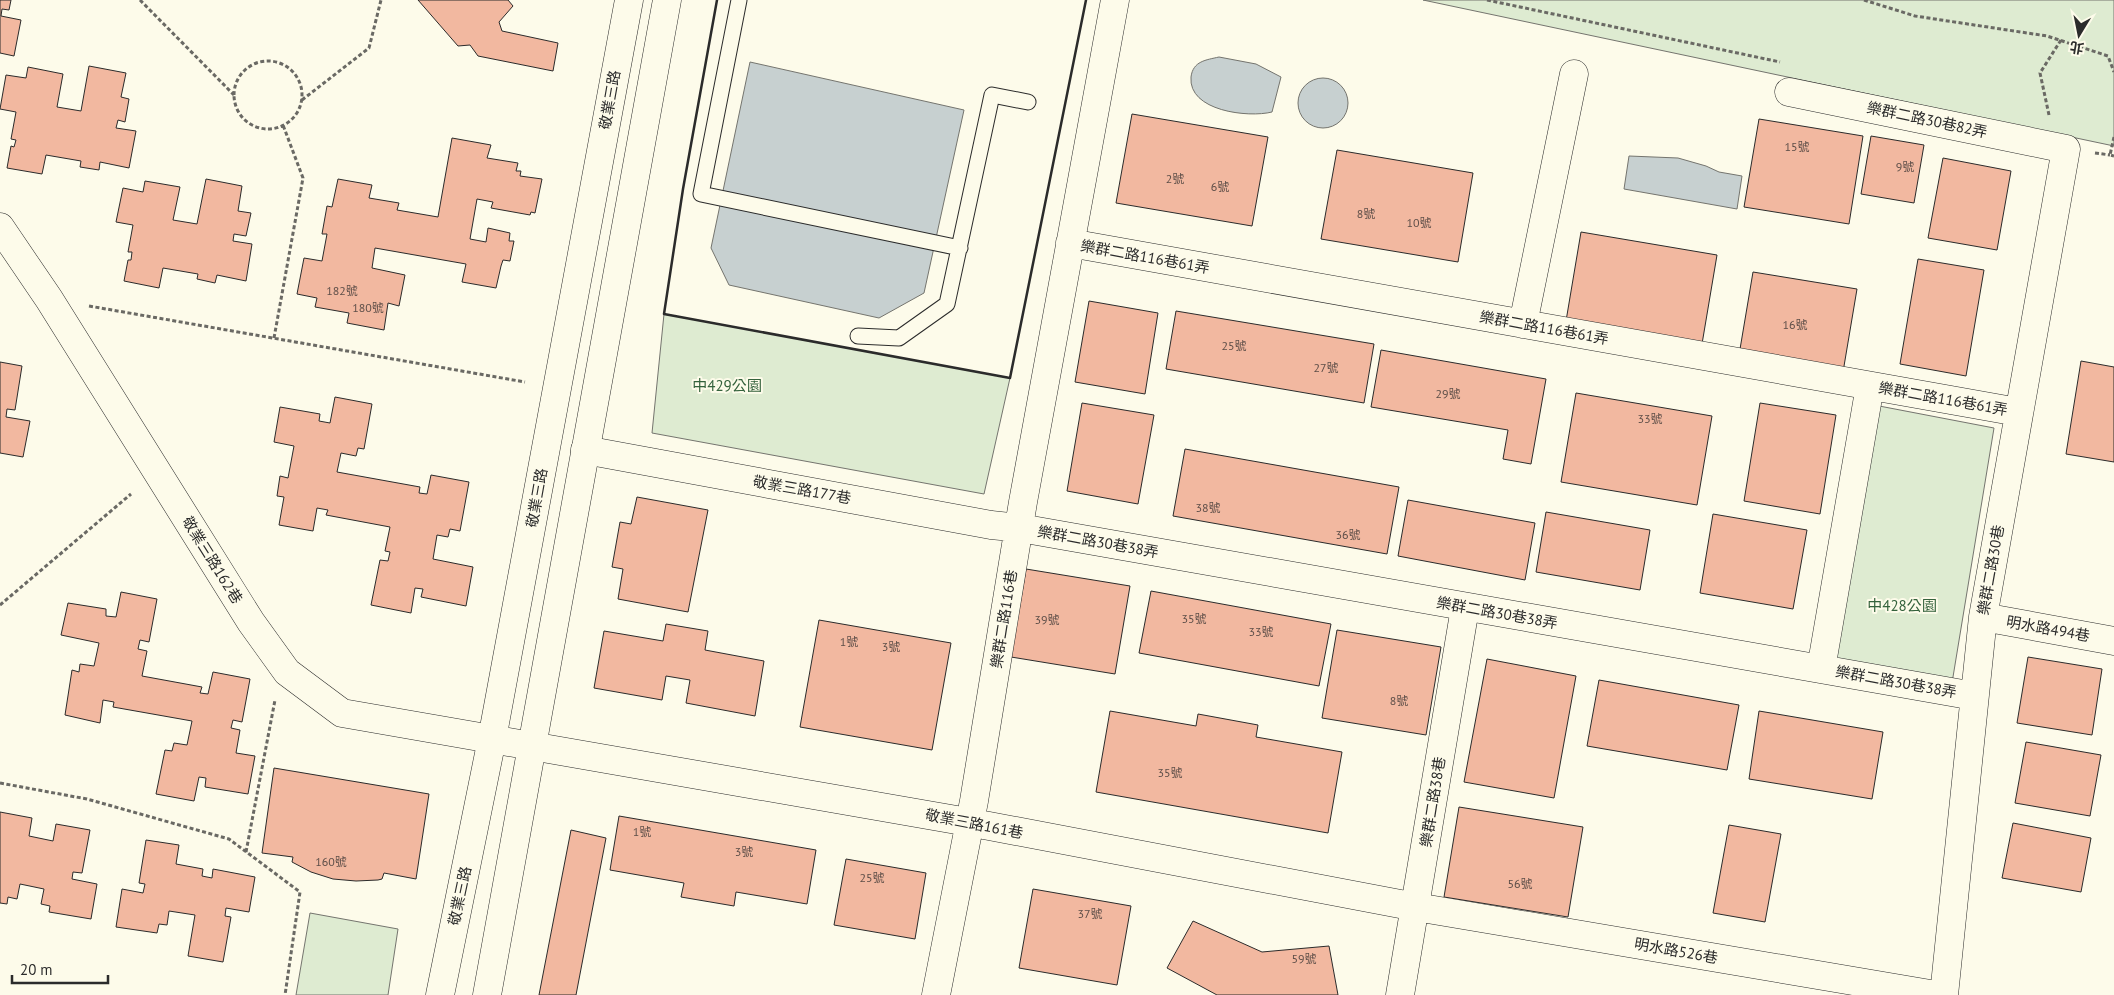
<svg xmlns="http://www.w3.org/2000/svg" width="2114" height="995" font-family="'PT Sans','Noto Sans TC',sans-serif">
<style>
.green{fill:#deebd1;stroke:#74746e}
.water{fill:#c7d0d0;stroke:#74746e}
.building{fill:#f2b8a0;stroke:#2b2b2b}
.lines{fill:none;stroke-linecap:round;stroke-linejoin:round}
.lane-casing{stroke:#2b2b2b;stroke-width:17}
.street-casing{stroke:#2b2b2b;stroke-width:29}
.secondary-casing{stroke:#2b2b2b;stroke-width:29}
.path{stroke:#6a6964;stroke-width:3;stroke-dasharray:4 2.5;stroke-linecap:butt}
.lane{stroke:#fdfbea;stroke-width:15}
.street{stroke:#fdfbea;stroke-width:28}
.secondary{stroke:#fdfbea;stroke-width:28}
.wall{stroke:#2b2b2b;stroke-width:2.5}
.labels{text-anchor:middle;stroke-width:4;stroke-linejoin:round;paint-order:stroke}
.number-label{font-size:12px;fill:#5d4e48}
.street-label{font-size:15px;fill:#2b2b2b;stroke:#fdfbea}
.park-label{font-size:15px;fill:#34623c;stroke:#fdfbea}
</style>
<rect width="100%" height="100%" fill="#fdfbea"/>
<path class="green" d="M1423,0H2114V146Z
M664,314L1010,378L984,494L652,433Z
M1874,405L1994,428L1952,683L1830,662Z
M310,913L398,929L388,995H296Z"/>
<path class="water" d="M1219,57L1256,64L1281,77L1272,112C1248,118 1188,111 1191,77C1193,61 1206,60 1219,57Z
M750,62L964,110L924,293L879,318L729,285L711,248Z
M1298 103a25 25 0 1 1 50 0a25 25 0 1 1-50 0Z
M1629,156L1678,158L1706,166L1719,172L1742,176L1737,209L1624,189Z"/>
<path class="building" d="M0,0H11L9,10L2,9L1,16L21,20L14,56L0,53Z
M418,0H508L513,6L499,22L502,31L558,43L553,71L478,56L470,45L458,46Z
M89,66L126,73L121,97L129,99L125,122L118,120L116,128L136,131L129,168L100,162L99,170L80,167L81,161L46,155L42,174L7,168L11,146L14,147L16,140L11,139L16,112L0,109L6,75L26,78L28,67L63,74L57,107L81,111Z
M1132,114L1268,137L1252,226L1116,203Z
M1759,119L1863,136L1849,224L1744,207Z
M1871,136L1924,145L1914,203L1861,194Z
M452,138L491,145L487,158L518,163L516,171H521L520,176L542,179L535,213L531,212L530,215L491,208L493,202L477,199L470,239L486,242L488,228L510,233L509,241H514L510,261L503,260L501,266L496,288L462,282L466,264L375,248L372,268L405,275L399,306L388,303L384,330L347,323L349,313L315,307L317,298L297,294L304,258L322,261L327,234H322L327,206L332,207L338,179L372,185L369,198L399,203L397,210L438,217Z
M1337,150L1473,173L1458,262L1321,239Z
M1943,158L2011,171L1997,250L1928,238Z
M206,179L242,186L238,211L251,213L246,236L234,234L233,241L252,244L246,281L217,275L215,283L197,279L198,274L163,268L159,288L124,281L128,260H131L132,252H128L133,225L116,222L123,188L143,192L145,181L180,187L173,220L197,224Z
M1581,232L1717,255L1702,344L1566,321Z
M1918,259L1984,270L1966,376L1900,364Z
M1753,272L1857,289L1842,378L1738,361Z
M1089,301L1158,313L1145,394L1075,382Z
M1176,311L1374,344L1364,403L1166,369Z
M1381,350L1546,379L1531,464L1503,459L1508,430L1371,407Z
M2081,361L2114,367V462L2066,454Z
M0,362L22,366L15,410L7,409L6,417L30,421L23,457L0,453Z
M1576,393L1712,416L1697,505L1561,482Z
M335,397L372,404L364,449L358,448L356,456L341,453L337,472L420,487L419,493L427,494L431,475L469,482L460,531L450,529L448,537L437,535L433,559L473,567L466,606L421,597L423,589L415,588L411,613L371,605L380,560L388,561L390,552L385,551L390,527L326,515L328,510L317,508L313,531L279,525L284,497L277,496L280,476L288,478L294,446L274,442L280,407L320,414L319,421L330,423Z
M1082,403L1154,415L1138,504L1067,491Z
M1760,403L1836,415L1820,514L1744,501Z
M1185,449L1399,487L1387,554L1173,516Z
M637,497L708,510L688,612L618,599L623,569L612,567L620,522L631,524Z
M1408,500L1535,523L1525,580L1398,556Z
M1546,512L1650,530L1640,590L1536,572Z
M1713,514L1807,530L1793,609L1700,593Z
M1026,569L1130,586L1115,674L1011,657Z
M1151,591L1331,624L1319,686L1139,653Z
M121,592L157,599L149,642L140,640L138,649L147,651L142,676L202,687L200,693L208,694L213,672L250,679L242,722L233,720L231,728L240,730L236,753L255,756L248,794L205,787L206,778L199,777L194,801L156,794L165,750L172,751L174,743L187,745L192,721L113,707L114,702L103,700L100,723L65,715L72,670L79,672L80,664L94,666L99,643L61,635L68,603L106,609V616L116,617Z
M819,620L951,643L932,750L800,727Z
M666,624L708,631L705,650L764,661L755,716L686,703L690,680L666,676L662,700L594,688L604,631L663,641Z
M1337,630L1441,647L1426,735L1322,718Z
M2028,657L2102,669L2092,735L2017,723Z
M1487,659L1576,676L1554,798L1464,782Z
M1599,680L1739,705L1727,770L1587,746Z
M1110,711L1196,726L1198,714L1258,725L1256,737L1342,752L1328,833L1096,792Z
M1759,711L1883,732L1872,799L1749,779Z
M2026,742L2101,755L2090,816L2015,803Z
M274,768L429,794L416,879L384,873L382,879L378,880L356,881L333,879L311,872L292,862L293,857L262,853Z
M1459,807L1583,827L1568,917L1444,897Z
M0,812L32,818L29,836L53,841L56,824L90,830L82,873L73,872L72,879L97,884L91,919L49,912L50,906L41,904L44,889L20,884L17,899L8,897L7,904L0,903Z
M619,816L816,850L807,904L736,892L734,906L681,897L684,883L610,870Z
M2013,823L2091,838L2081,892L2002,878Z
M1729,825L1781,834L1765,922L1713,913Z
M571,830L606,838L576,995H539Z
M146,840L179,845L176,864L203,869L202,876L212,878L213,869L255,877L249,912L226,908L225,916L231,917L223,962L188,956L195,915L169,911L167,925L159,924L157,933L116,927L122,889L143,893L145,884L139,883Z
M846,859L926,873L915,939L834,925Z
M1033,889L1131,906L1117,985L1019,968Z
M1193,921L1262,952L1329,946L1338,995H1217L1167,968Z"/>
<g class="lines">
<g class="lane-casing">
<path id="lane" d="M739,0L701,194L960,248
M858,336L899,338L947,304L992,95L1028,102"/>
</g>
<g class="street-casing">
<path id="street" d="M1789,92L2066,149L1983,617L1944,995
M0,227L49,299L251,622L287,672L342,713L968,822L1416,907L1936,995
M1070,243L2018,412
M1523,324L1574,74
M585,450L991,525L1020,528L1974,696
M1983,617L2114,641
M1821,669L1870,386
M936,995L974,801L1023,502L1115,0
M1400,995L1465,608"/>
</g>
<g class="secondary-casing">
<path id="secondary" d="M440,995L492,739L629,0
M487,995L667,0"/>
</g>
<path class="path" d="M140,0L234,95
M1487,0L1780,62
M1864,0L1915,16L2047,36L2108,56L2114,72
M234 95a34 34 0 1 1 68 0a34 34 0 1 1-68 0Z
M302,100L369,48L381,0
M2049,115L2040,73L2061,40
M2114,137L2110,155L2114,156
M2095,153L2110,155
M89,306L525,382
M274,338L303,178L283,125
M0,605L131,494
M0,783L87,799L229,839L300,892L285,995
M246,852L275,700"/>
<use href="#lane" class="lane"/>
<use href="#street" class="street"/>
<use href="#secondary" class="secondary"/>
<path class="wall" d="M717,0L683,189L664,314L1010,378L1086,0"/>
</g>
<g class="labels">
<g class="number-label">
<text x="1797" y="151">15號</text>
<text x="1905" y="171">9號</text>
<text x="1175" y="183">2號</text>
<text x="1220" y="191">6號</text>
<text x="1366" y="218">8號</text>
<text x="1419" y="227">10號</text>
<text x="342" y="295">182號</text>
<text x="368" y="312">180號</text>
<text x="1795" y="329">16號</text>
<text x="1234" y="350">25號</text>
<text x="1326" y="372">27號</text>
<text x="1448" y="398">29號</text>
<text x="1650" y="423">33號</text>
<text x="1208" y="512">38號</text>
<text x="1348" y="539">36號</text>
<text x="1194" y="623">35號</text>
<text x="1047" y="624">39號</text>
<text x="1261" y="636">33號</text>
<text x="849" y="646">1號</text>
<text x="891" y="651">3號</text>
<text x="1399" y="705">8號</text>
<text x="1170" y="777">35號</text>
<text x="642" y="836">1號</text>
<text x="744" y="856">3號</text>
<text x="331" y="866">160號</text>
<text x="872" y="882">25號</text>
<text x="1520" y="888">56號</text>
<text x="1090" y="918">37號</text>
<text x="1304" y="963">59號</text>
</g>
<g class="street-label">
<text transform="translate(610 100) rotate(-80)" y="5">敬業三路</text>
<text transform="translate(1927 120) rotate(12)" y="5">樂群二路30巷82弄</text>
<text transform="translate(1145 257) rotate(10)" y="5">樂群二路116巷61弄</text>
<text transform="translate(1544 328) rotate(10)" y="5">樂群二路116巷61弄</text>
<text transform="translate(1943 399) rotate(10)" y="5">樂群二路116巷61弄</text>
<text transform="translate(802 490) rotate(10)" y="5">敬業三路177巷</text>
<text transform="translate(537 498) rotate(-80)" y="5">敬業三路</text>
<text transform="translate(1098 542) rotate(10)" y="5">樂群二路30巷38弄</text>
<text transform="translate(212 560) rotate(58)" y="5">敬業三路162巷</text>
<text transform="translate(1991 570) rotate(-80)" y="5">樂群二路30巷</text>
<text transform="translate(1497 613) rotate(10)" y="5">樂群二路30巷38弄</text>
<text transform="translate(1004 619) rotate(-81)" y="5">樂群二路116巷</text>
<text transform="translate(2048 629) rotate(10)" y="5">明水路494巷</text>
<text transform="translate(1896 682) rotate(10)" y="5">樂群二路30巷38弄</text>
<text transform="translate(1433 802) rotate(-81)" y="5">樂群二路38巷</text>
<text transform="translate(974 824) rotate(11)" y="5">敬業三路161巷</text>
<text transform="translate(460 896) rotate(-78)" y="5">敬業三路</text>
<text transform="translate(1676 951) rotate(10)" y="5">明水路526巷</text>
</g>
<g class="park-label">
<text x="727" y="391">中429公園</text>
<text x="1902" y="611">中428公園</text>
</g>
</g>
<g transform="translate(2079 35) rotate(190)" stroke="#fdfbea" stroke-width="4" paint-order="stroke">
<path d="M0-4L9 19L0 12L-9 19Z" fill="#2b2b2b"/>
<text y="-8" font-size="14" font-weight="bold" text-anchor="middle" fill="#2b2b2b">北</text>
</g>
<path d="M12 975v8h96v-8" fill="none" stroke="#2b2b2b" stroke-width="2.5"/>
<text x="20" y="975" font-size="15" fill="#2b2b2b" stroke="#fdfbea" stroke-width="4" paint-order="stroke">20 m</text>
</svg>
